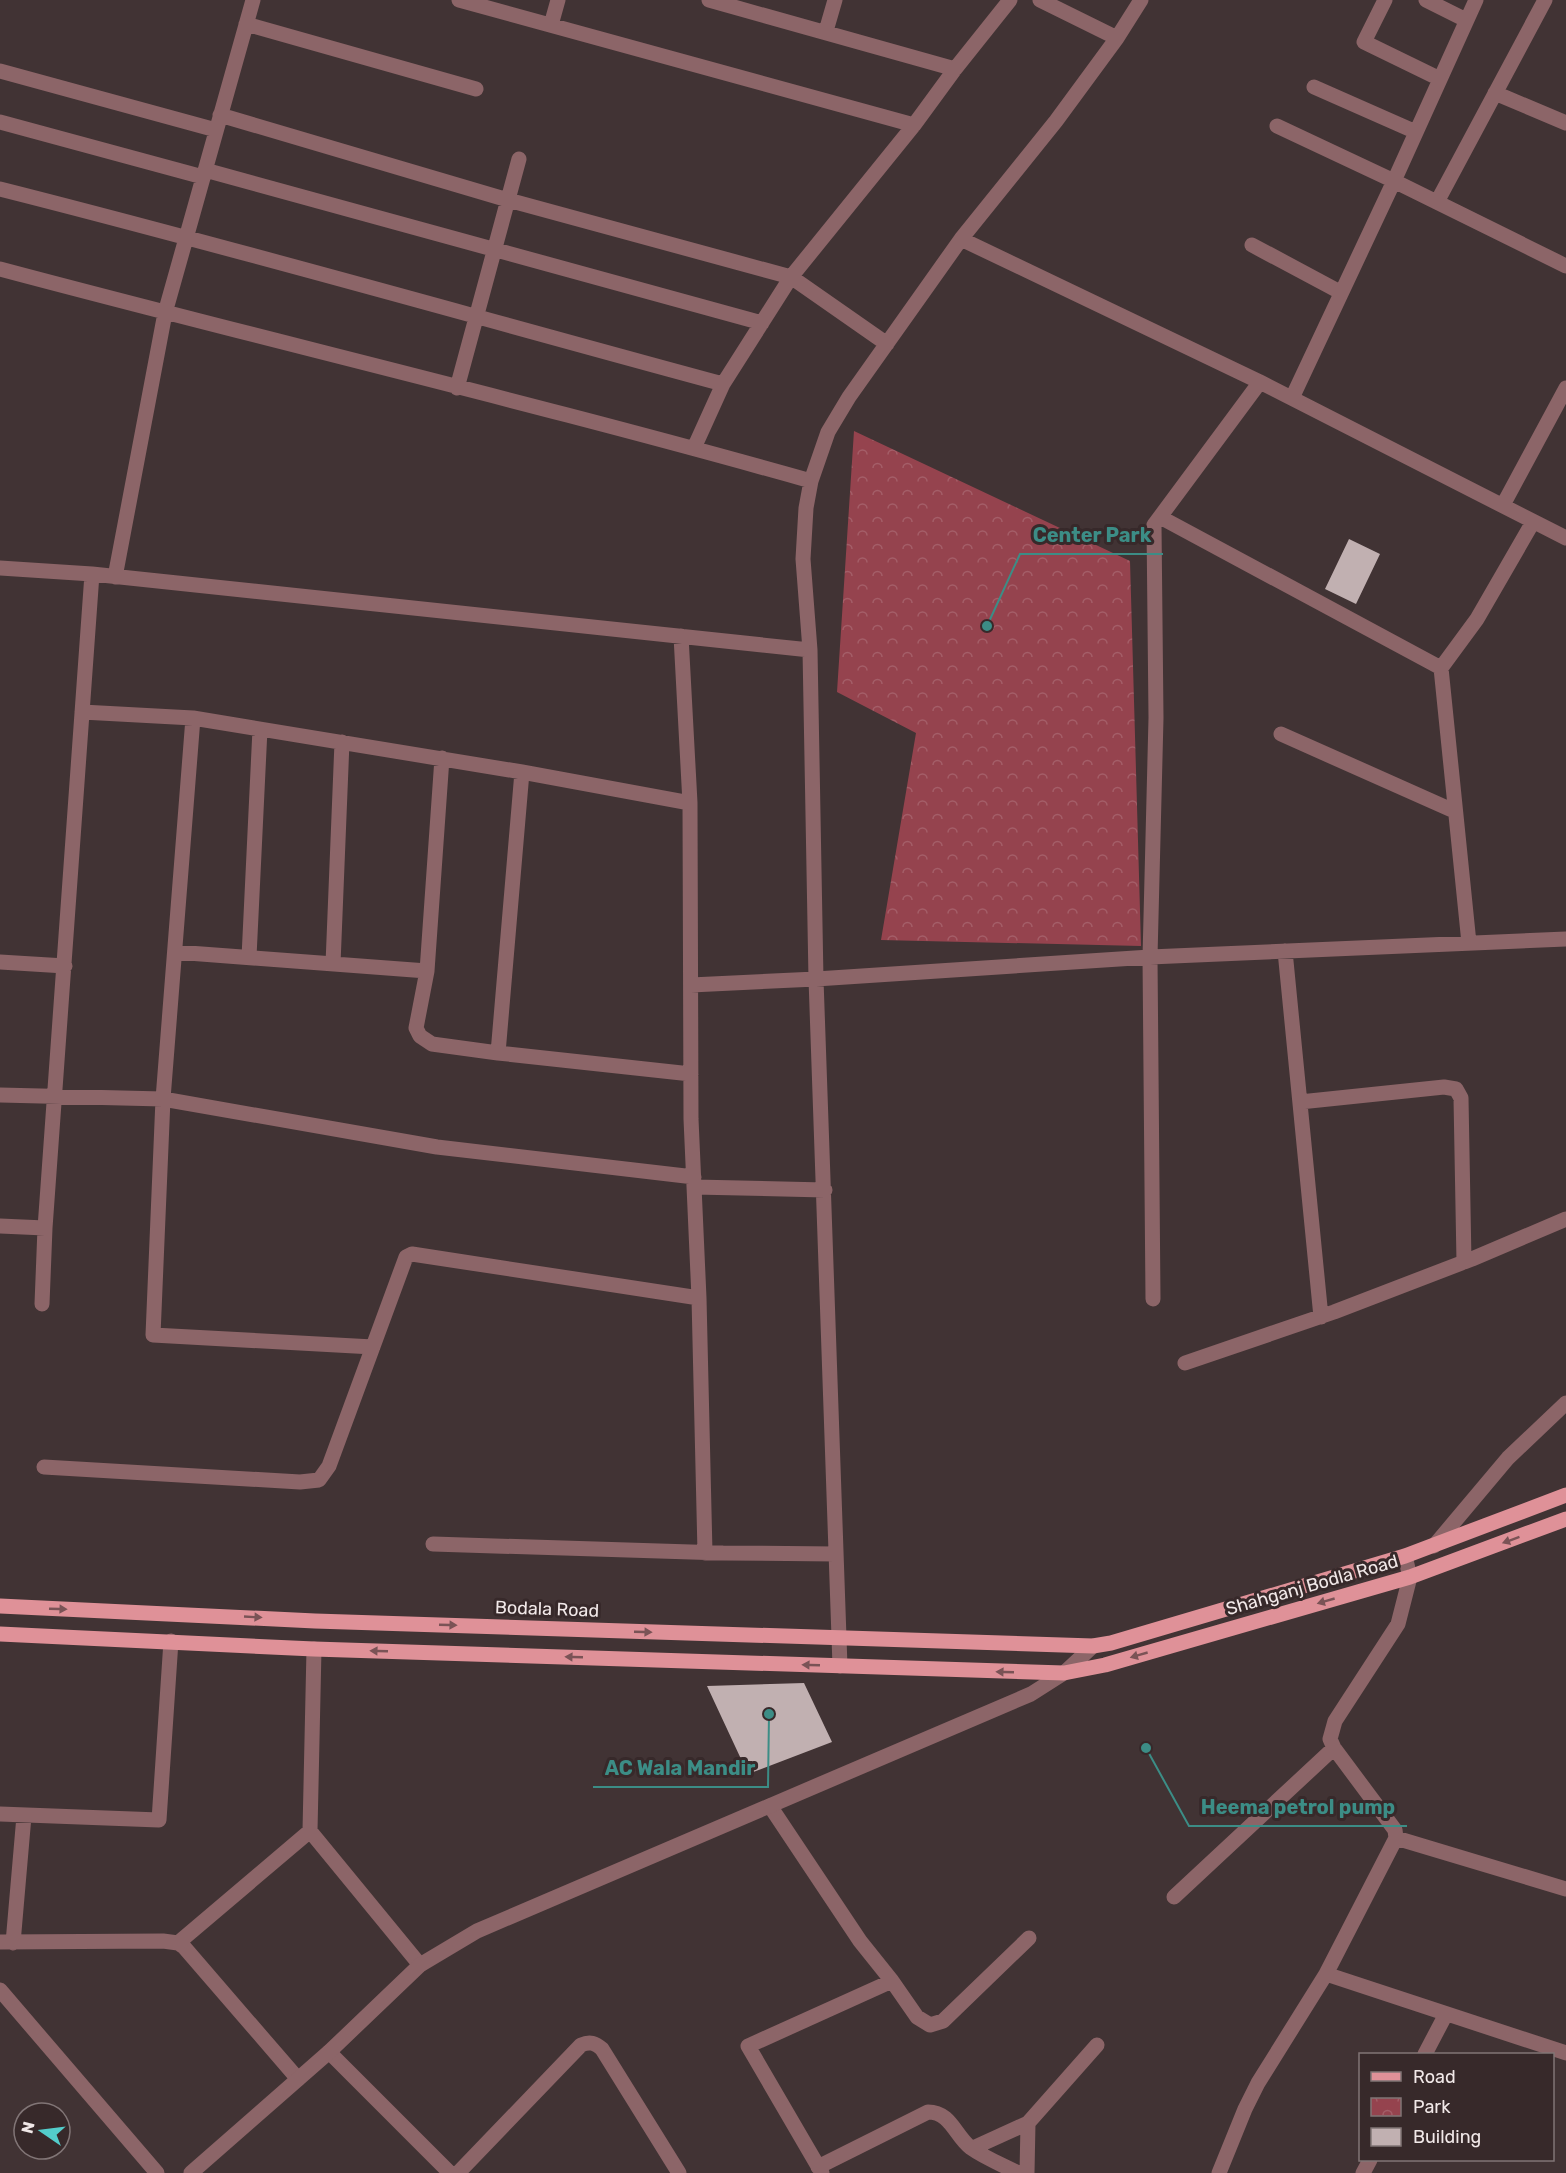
<svg xmlns="http://www.w3.org/2000/svg" width="1566" height="2173" font-family="Rubik,sans-serif">
<style>
.park{fill:url(#park-crowns)}
.building{fill:#c1b0b1}
.lines{fill:none;stroke-linecap:round;stroke-linejoin:round}
.minor{stroke:#8c6568;stroke-width:15}
.tertiary{stroke:#8c6568;stroke-width:15}
.primary{stroke:#df9198;stroke-width:15}
.oneway{fill:#7a5356}
.labels{text-anchor:middle;stroke-width:6;stroke-linejoin:round;paint-order:stroke}
.street-label{font-size:18px;fill:#f1e8e8;stroke:#37292a}
.leader{fill:none;stroke:#3c8d86;stroke-width:2}
.callout-dot{fill:#3c8d86;stroke:#37292a;stroke-width:2}
.callout-label{font-size:20px;text-anchor:middle;font-weight:bold;fill:#3c8d86;stroke:#37292a;stroke-width:6;stroke-linejoin:round;paint-order:stroke}
</style>
<defs>
<pattern id="park-crowns" width="20" height="18" patternUnits="userSpaceOnUse" patternTransform="scale(1.5)"><rect width="20" height="18" fill="#95434e"/><path d="M2 6a3 3 0 1 1 6 0M12 15a3 3 0 1 1 6 0" fill="none" stroke="#a45e68"/></pattern>
</defs>
<rect width="100%" height="100%" fill="#413334"/>
<path class="park" d="M854,431L1130,561L1141,946L881,940L916,733L837,692Z"/>
<path class="building" d="M1349,539L1380,554L1356,604L1325,589Z
M804,1683L832,1742L748,1774L707,1686Z"/>
<g class="lines">
<path class="minor" d="M459,0L914,125
M709,0L955,69
M1040,0L1117,38
M1385,0L1364,42L1440,79
M1426,0L1466,20
M246,24L476,89
M551,25L558,0
M826,31L835,0
M0,71L216,130
M1314,87L1416,132
M1495,93L1566,123
M220,115L508,200L791,277L887,344
M0,122L203,177
M1277,126L1394,181L1476,0
M205,170L762,323
M0,189C242,250 482,319 723,384
M1437,202L1545,0
M961,239L1260,382L1566,538
M1252,245L1340,292
M0,269C270,341 542,405 811,481
M457,388L519,159
M1292,398L1394,181L1566,266
M694,448L723,384L791,277L914,125L955,69L1010,0
M1503,505L1566,388
M1160,517L1441,668
M0,568L92,574L810,650
M115,577L165,313L253,0
M681,636L690,803L691,1119L699,1298
M82,712L193,718L522,772L690,803
M193,718L163,1099L153,1335L373,1347
M1281,734L1454,811
M522,772L498,1053L691,1074
M1469,943L1441,668L1477,619L1533,522
M1285,951L1321,1317
M175,952L427,971L442,758
M249,957L260,729
M0,962L65,966
M333,964L342,742
M427,971L416,1028L420,1036L432,1044L498,1053
M691,985L816,979L1150,957L1566,939
M0,1095L163,1099L437,1147L694,1177
M1300,1102L1444,1087L1456,1089L1461,1098L1464,1262
M694,1187L825,1190
M0,1226L45,1228
M1153,1299L1150,957L1156,718L1154,525L1260,382
M42,1304L45,1228L92,574
M1185,1363L1334,1312L1472,1259L1566,1219
M44,1467L300,1482L319,1480L329,1466L406,1257L412,1254L699,1298L705,1553
M433,1544L723,1553L836,1554
M1434,1546L1508,1458L1566,1403
M840,1666L816,979L810,650L803,559L806,508L811,481L828,432L849,397L961,239L1056,121L1117,38L1141,0
M770,1806L860,1941L892,1981L917,2017L930,2025L943,2021L1029,1938
M0,1814L159,1820L171,1641
M310,1831L420,1965
M1396,1838L1566,1889
M1174,1897L1334,1748
M0,1942L163,1941L178,1943L184,1947L298,2079
M13,1943L24,1816
M178,1943L310,1831L314,1649
M1326,1974L1566,2053
M0,1990L157,2173
M329,2052L450,2173
M1425,2054L1446,2014
M973,2148L1028,2123
M818,2167L928,2112C951,2112 955,2136 971,2148C985,2158 1003,2165 1018,2173
M458,2173L581,2045C590,2041 595,2043 602,2049L679,2173
M822,2173L748,2046L892,1981
M1027,2173L1028,2123L1097,2045
M1219,2173L1245,2109L1258,2083L1326,1974L1396,1838L1395,1830L1334,1748L1330,1739L1335,1721L1398,1624L1410,1577L1405,1556
M1363,2173L1370,2160"/>
<path class="tertiary" d="M191,2173L329,2052L420,1965L477,1931L1031,1694L1064,1673L1093,1646"/>
<path class="primary" d="M0,1606L315,1621L1093,1646L1111,1643L1405,1556L1566,1495
M0,1634L314,1649L1064,1673L1105,1665L1410,1577L1566,1519"/>
</g>
<defs><path id="oneway-solid" d="M-6-.8H1V-3.2L6.5 0L1 3.2V.8H-6Z" transform="scale(1.5)"/></defs>
<g class="oneway">
<use href="#oneway-solid" transform="translate(1511 1540) rotate(160)"/>
<use href="#oneway-solid" transform="translate(1326 1601) rotate(164)"/>
<use href="#oneway-solid" transform="translate(58 1609) rotate(2)"/>
<use href="#oneway-solid" transform="translate(253 1617) rotate(3)"/>
<use href="#oneway-solid" transform="translate(448 1625) rotate(2)"/>
<use href="#oneway-solid" transform="translate(643 1632) rotate(2)"/>
<use href="#oneway-solid" transform="translate(379 1651) rotate(-178)"/>
<use href="#oneway-solid" transform="translate(1139 1655) rotate(164)"/>
<use href="#oneway-solid" transform="translate(574 1657) rotate(-178)"/>
<use href="#oneway-solid" transform="translate(811 1665) rotate(-178)"/>
<use href="#oneway-solid" transform="translate(1005 1672) rotate(-178)"/>
</g>
<g class="labels">
<g class="street-label">
<text transform="translate(1312 1585) rotate(-16)" y="6">Shahganj Bodla Road</text>
<text transform="translate(547 1609) rotate(2)" y="6">Bodala Road</text>
</g>
</g>
<path class="leader" d="M987 626L1020 554H1163M769 1714L768 1787H593M1146 1748L1189 1826H1407"/>
<g class="callout-dot">
<circle cx="987" cy="626" r="6"/>
<circle cx="769" cy="1714" r="6"/>
<circle cx="1146" cy="1748" r="6"/>
</g>
<g class="callout-label">
<text x="1092" y="542">Center Park</text>
<text x="680" y="1775">AC Wala Mandir</text>
<text x="1298" y="1814">Heema petrol pump</text>
</g>
<rect x="1359" y="2053" width="195" height="108" fill="#37292a" stroke="#817576" stroke-width="1.5"/>
<rect x="1371" y="2072" width="30" height="9" fill="#df9198" stroke="#817576" stroke-width="1.5"/>
<text x="1413" y="2083" font-size="18" fill="#f1e8e8">Road</text>
<rect x="1371" y="2098" width="30" height="18" fill="url(#park-crowns)" stroke="#817576" stroke-width="1.5"/>
<text x="1413" y="2113" font-size="18" fill="#f1e8e8">Park</text>
<rect x="1371" y="2128" width="30" height="18" fill="#c1b0b1" stroke="#817576" stroke-width="1.5"/>
<text x="1413" y="2143" font-size="18" fill="#f1e8e8">Building</text>
<g transform="translate(42 2131) rotate(284)"><circle r="28" fill="#37292a" stroke="#817576" stroke-width="1.5"/>
<path d="M0-4.5L10 22L0 15L-10 22Z" fill="#53cdcb"/>
<text y="-9" font-size="16" font-weight="bold" text-anchor="middle" fill="#f1e8e8">N</text>
</g>
</svg>
